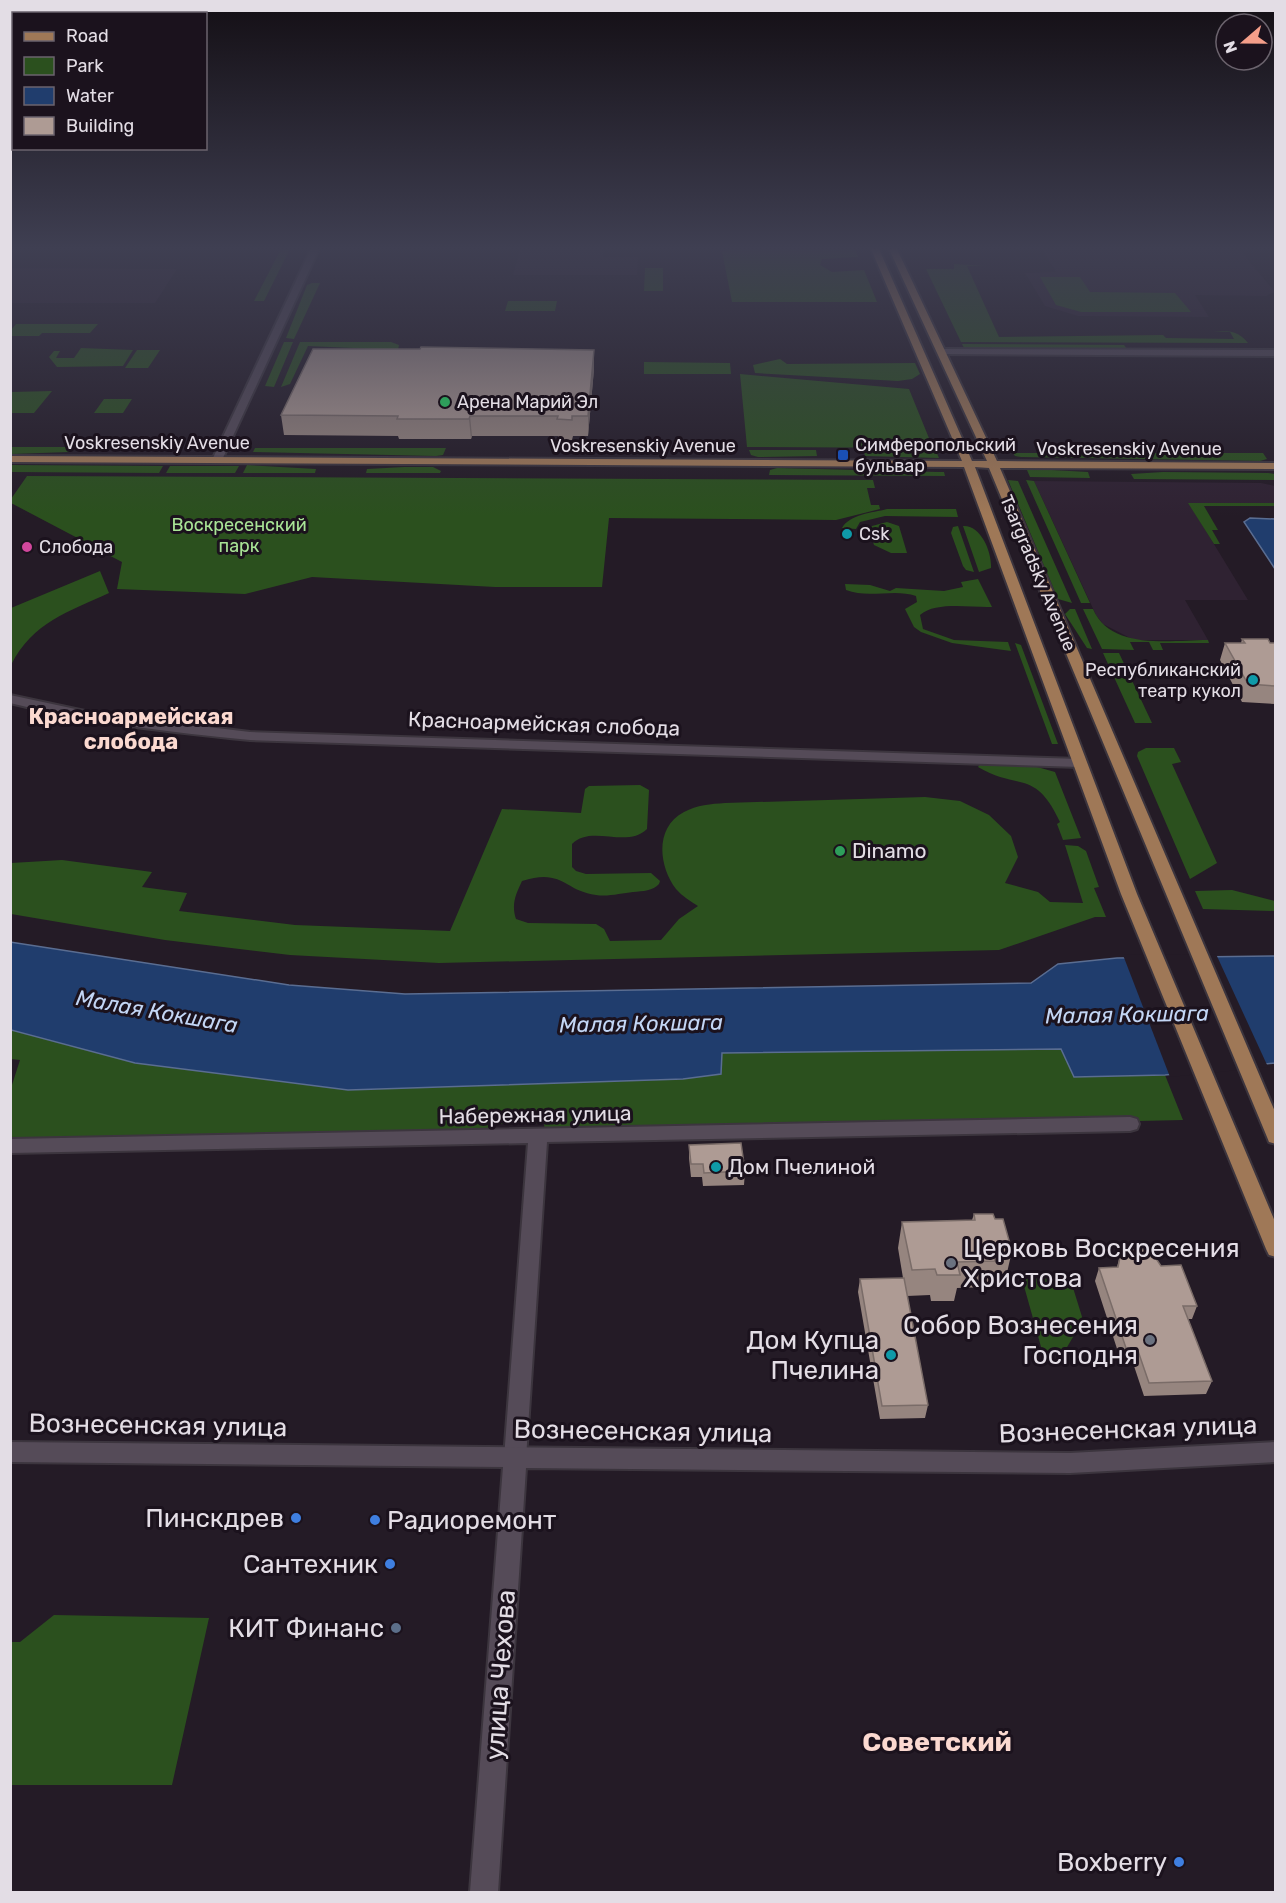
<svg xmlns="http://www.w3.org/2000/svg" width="1286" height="1903" font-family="Rubik,sans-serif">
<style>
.built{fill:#2f2232}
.green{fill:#2b501e}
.water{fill:#203d6d;stroke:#5a6d91;stroke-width:1.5}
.pier{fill:#241b26}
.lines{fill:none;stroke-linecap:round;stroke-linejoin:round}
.minor-casing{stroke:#3c353e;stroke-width:4}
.tertiary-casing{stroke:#3c353e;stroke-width:4}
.secondary-casing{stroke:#3c353e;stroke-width:4}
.primary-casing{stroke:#3c353e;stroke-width:4}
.minor{fill:#554b58;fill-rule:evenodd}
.tertiary{fill:#554b58;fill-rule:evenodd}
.secondary{fill:#554b58;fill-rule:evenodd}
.primary{fill:#9f7857;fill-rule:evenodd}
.wall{fill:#96857f}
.shaded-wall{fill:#7a6c68}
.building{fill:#ae9b94;stroke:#7a6c68;stroke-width:1.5}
.leisure-dot{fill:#2e9e5b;stroke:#1b121d;stroke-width:2}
.transit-dot{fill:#1a4fb4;stroke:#1b121d;stroke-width:2}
.culture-dot{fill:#0f9aa8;stroke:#1b121d;stroke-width:2}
.hotel-dot{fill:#d1479c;stroke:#1b121d;stroke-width:2}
.worship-dot{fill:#6b7280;stroke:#1b121d;stroke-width:2}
.shop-dot{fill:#3f7fe0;stroke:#1b121d;stroke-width:2}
.service-dot{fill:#5c6f8a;stroke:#1b121d;stroke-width:2}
.labels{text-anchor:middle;stroke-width:6;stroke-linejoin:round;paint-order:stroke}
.far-poi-label{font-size:18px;fill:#e3dde5;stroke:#1b121d;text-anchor:start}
.far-street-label{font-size:18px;fill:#e3dde5;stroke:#1b121d}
.far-park-label{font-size:18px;fill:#a9e496;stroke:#1b121d}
.street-label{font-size:21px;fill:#e3dde5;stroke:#1b121d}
.poi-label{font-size:21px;fill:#e3dde5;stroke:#1b121d;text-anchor:start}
.neighbourhood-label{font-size:22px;font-weight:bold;fill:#fbd9d0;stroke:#1b121d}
.water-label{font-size:22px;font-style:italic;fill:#c3d6f5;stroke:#1b121d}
.near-poi-label{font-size:26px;fill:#e3dde5;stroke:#1b121d;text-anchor:end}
.near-street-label{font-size:26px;fill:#e3dde5;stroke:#1b121d}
.near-neighbourhood-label{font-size:27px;font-weight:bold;fill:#fbd9d0;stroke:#1b121d}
</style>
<rect width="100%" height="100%" fill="#241b26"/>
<path class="built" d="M520,249H604L603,257H638L637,275H513Z
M1042,249H1239L1275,292L1266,296L1195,295L1209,317L1078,316L1045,306L1025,273L1056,272Z
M11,268H16L177,269L155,303H11Z
M1034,481L1261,483L1275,486V503H1189L1248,600H1185L1208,640H1134L1103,624L1096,615Z"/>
<path class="green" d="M281,249H290L264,301H254Z
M736,249H855L858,257L822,259L820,265L832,272L864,270L877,302H732L722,251Z
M954,264L986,266H967L999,337L1163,335L1166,338L1234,339L1230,332L1213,331C1228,331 1238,330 1248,343L961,342L926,269H954Z
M645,268H663V291H644Z
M1040,277H1080L1090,292L1175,293L1191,312H1081L1056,305Z
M312,283H320L294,339L286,338L307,285Z
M508,301H557L555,311H505Z
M16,324H98L90,333H42L39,336H11V330Z
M284,342H293L274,387L265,386Z
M300,342H391L399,345L398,350L308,346L290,384L281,387Z
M962,344L1124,345L1127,349L964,348Z
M81,348L133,350L123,366L57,367L49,357L54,351H60L56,358H74Z
M137,350H160L148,368H125Z
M780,359L787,364L915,363L920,374L912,379L898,381L755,373L753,365Z
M644,362L730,363L731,374H644Z
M740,374L909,389L933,448L747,447Z
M52,391L34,413H11V392Z
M104,399H132L123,413H94Z
M10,447H73L69,452L11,454Z
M255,448H446L443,455L436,456L253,452Z
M749,450H816L817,456L758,457L751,455Z
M863,450L936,451L939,458L865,456Z
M1013,453H1263L1267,459L1260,461L1021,457L1015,456Z
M11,465L163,466L159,473L11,472Z
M247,465L316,469L315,473H243Z
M170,466H239L235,473H166Z
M404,467H433L441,471L440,473H366L367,469Z
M777,468L938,472H944L945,476L769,475L770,470Z
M1052,470L1088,472L1090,478L1030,477L1027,470Z
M1163,472L1268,473L1275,474V480L1134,479L1131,474Z
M27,476L873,480L875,488H867L871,505H879L880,509L836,520L609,518L602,587H495L312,577L245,594L117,589L122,562L97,549L100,543H87L11,503V499Z
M1008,480L1018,481L1072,603L1058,599Z
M1026,480L1034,481L1090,603H1081Z
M1188,503H1275L1276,506H1204L1218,530H1212L1220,544H1214Z
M887,509H956L958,517L885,516L860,522L856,529L842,528C850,514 872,513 887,509Z
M887,522L899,526L907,553H891L874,545L869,530L872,526Z
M958,526L974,572L966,570L963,566L951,533L953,527Z
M963,526C981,525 992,552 991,568L979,572Z
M100,571L109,593C68,612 33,622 11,665V608Z
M978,579L992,607C972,608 936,601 920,615L923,629L954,640L1008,642L1011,651L952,643L921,632L914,627L905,609L917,602L916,596C894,588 869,599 846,590L845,584L870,585L890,591L896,588L944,591L963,587L961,582Z
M1070,609H1075L1092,649L1087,648L1065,614Z
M1083,609H1093C1111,651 1171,640 1208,640L1209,643H1160L1163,650H1153L1149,642H1130L1134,650L1102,649Z
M1015,643L1021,645L1058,744H1052Z
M1103,653H1119L1152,723H1135Z
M1146,748H1174L1181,762L1172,764L1217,863L1190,879L1137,756L1138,752Z
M981,763L1030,765L1055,772L1081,838L1063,840L1057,824L1060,822C1035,768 1018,791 978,767Z
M640,785L649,790L647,829C627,849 591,824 572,844V867L576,871L586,874L651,873L660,881L659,884C653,891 643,891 633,892C622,893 608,897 596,895C564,891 563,868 522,881C516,894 511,904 516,919L528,923L596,924L604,929L610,941L661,940L679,919L698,906C690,901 682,896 676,889C658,865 655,827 684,812C697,805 711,804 725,803L925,797L960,801L989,815L1011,836L1018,857L1005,883L1038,892L1050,902L1083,903L1065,845L1078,846L1086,851L1099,887L1094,888L1106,917H1095L999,950L439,963L290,955L165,940L11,914V863L62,860L152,872L142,887L187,893L179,911L295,925L450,931L502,809L581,813L585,789L589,786Z
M1232,890L1275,901V911L1203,909L1195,891Z
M11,1030L135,1063L348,1090L683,1079L721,1074V1053L1061,1049L1074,1077L1165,1075L1183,1120L545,1134L544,1123L491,1124L490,1136L11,1141V1088L20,1060L11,1059Z
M1070,1278L1083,1320L1063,1354H1043L1022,1279Z
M54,1615L209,1618L172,1785H11V1642H20Z"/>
<path class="water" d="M1250,518L1275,519V569L1244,522Z
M10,942L289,985L405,994L1031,983L1058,964L1117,958L1275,956V1063L1165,1075L1074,1077L1061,1049L722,1053L721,1074L683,1079L348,1090L135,1063L11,1030Z"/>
<path class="pier" d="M1216,954L1268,1067L1170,1077L1123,955Z"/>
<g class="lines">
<g class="minor-casing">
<path id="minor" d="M941,349L1276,350V356L938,354V350Z
M10,695L99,714L250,732L1080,759L1087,763L1080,767L250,740C169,732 89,723 10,703Z
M1130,1117L1137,1119L1139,1124L1137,1129L1130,1131L547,1142L526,1458L523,1465L515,1468L507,1465L504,1458L528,1143L10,1153V1139Z"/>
</g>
<g class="tertiary-casing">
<path id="tertiary" d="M10,1442L1070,1453L1276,1442V1462L1070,1473L526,1468L498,1892H470L503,1467L10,1462Z"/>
</g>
<g class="secondary-casing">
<path id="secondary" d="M311,249H319L222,460L213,462L212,460Z"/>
</g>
<g class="primary-casing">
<path id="primary" d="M871,249H879L972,461H987L889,249H897L997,461L1276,463V469L1000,468L1276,1114V1144L1269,1142L1267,1137L989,468L975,467L1137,894L1276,1224V1257L1269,1255L1266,1249L1121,894L964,467L10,462V456L962,461Z"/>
</g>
<use href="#minor" class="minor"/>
<use href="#tertiary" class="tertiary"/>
<use href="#secondary" class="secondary"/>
<use href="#primary" class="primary"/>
</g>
<path class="wall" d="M594,350V369L588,436H573L572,440H558V436H472L471,439H399L398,436L284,435L281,415Z
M1242,639L1270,643H1275V704L1242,702L1220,660L1225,643H1241Z
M689,1145L745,1171L744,1185L703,1186L702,1177H691L689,1158Z
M974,1214L995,1219L1012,1251L1006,1277L991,1278L989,1287L957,1288L954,1301H931L930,1295L907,1296L928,1405L925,1418L880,1419L858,1292L860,1279L903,1278L898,1248L902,1222L972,1220Z
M1121,1252L1161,1266L1197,1306L1192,1319H1188L1212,1381L1206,1394L1144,1396L1132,1360L1121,1361L1095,1281L1099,1268L1117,1267Z"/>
<path class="shaded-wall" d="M594,350V369L588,436V416Z
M470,416L472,436L471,439L469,419Z"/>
<path class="building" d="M421,347L594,350L588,416H572V420L557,419L558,416H470L469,419H397L398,416L281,415L313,349H420Z
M1242,639H1268L1270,643H1275V686L1248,684L1225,643H1245Z
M741,1143L745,1171L704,1173L703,1164H691L689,1145Z
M974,1214H993L995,1219H1003L1012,1251L993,1252L995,1261L957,1262L960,1275H937L935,1269L912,1270L902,1222L975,1220Z
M1128,1248L1145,1249L1153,1254L1161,1266L1181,1265L1197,1306H1183L1212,1381L1149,1383L1137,1348H1126L1099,1268L1118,1267L1121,1252Z
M904,1278L928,1405L882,1406L860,1279Z"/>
<linearGradient id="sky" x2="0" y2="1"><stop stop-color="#140f15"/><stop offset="0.48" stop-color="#3f3f52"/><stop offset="1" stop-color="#3f3f52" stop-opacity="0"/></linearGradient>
<rect width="1286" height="516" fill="url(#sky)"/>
<g class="leisure-dot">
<circle cx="445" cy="402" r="6"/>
<circle cx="840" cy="851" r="6"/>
</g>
<rect class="transit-dot" x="837" y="449" width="12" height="12" rx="3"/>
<g class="culture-dot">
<circle cx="847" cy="534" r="6"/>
<circle cx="1253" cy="680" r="6"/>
<circle cx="716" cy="1167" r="6"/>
<circle cx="891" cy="1355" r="6"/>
</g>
<circle class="hotel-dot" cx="27" cy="547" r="6"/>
<g class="worship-dot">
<circle cx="951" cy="1263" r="6"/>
<circle cx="1150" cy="1340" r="6"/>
</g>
<g class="shop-dot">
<circle cx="296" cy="1518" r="6"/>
<circle cx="375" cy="1520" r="6"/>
<circle cx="390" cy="1564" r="6"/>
<circle cx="1179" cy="1862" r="6"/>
</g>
<circle class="service-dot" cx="396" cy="1628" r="6"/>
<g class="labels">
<g class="far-poi-label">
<text x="457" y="408">Арена Марий Эл</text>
<text x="855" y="451">Симферопольский<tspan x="855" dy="21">бульвар</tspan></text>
<text x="859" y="540">Csk</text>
<text x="39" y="553">Слобода</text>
<text x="1241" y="676" text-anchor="end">Республиканский<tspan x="1241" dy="21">театр кукол</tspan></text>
</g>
<g class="far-street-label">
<text x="157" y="449">Voskresenskiy Avenue</text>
<text x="643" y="452">Voskresenskiy Avenue</text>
<text x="1129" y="455">Voskresenskiy Avenue</text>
<text transform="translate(1038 573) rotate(67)" y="6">Tsargradsky Avenue</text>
</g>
<g class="far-park-label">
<text x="239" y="531">Воскресенский<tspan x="239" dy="21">парк</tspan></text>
</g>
<g class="street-label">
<text transform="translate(544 724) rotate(2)" y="7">Красноармейская слобода</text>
<text transform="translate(535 1115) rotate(-1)" y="7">Набережная улица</text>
</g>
<g class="poi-label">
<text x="852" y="858">Dinamo</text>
<text x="728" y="1174">Дом Пчелиной</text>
</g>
<g class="neighbourhood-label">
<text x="131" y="724">Красноармейская<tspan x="131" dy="25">слобода</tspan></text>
</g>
<g class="water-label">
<text transform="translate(157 1011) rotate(10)" y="8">Малая Кокшага</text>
<text transform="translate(1127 1014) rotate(-1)" y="8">Малая Кокшага</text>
<text transform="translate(641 1023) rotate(-1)" y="8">Малая Кокшага</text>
</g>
<g class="near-poi-label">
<text x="963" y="1257" text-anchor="start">Церковь Воскресения<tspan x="963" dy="30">Христова</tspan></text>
<text x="1138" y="1334">Собор Вознесения<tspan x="1138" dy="30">Господня</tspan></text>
<text x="879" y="1349">Дом Купца<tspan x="879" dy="30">Пчелина</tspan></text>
<text x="284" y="1527">Пинскдрев</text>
<text x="387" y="1529" text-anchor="start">Радиоремонт</text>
<text x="378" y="1573">Сантехник</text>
<text x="384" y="1637">КИТ Финанс</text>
<text x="1167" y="1871">Boxberry</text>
</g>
<g class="near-street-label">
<text transform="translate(158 1425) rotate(1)" y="9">Вознесенская улица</text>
<text transform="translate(1128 1429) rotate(-2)" y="9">Вознесенская улица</text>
<text transform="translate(643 1431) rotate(1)" y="9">Вознесенская улица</text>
<text transform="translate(500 1675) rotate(-86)" y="9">улица Чехова</text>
</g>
<g class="near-neighbourhood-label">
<text x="937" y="1751">Советский</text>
</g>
</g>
<rect width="1286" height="1903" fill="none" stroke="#e3dde5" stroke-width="24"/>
<rect x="12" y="12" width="195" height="138" fill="#1b121d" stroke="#6b636d" stroke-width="1.5"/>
<rect x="24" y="32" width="30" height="9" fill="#9f7857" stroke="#6b636d" stroke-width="1.5"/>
<text x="66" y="42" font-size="18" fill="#e3dde5">Road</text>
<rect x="24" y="57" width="30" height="18" fill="#2b501e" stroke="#6b636d" stroke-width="1.5"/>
<text x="66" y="72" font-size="18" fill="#e3dde5">Park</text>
<rect x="24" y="87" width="30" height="18" fill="#203d6d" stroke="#6b636d" stroke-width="1.5"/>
<text x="66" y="102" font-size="18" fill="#e3dde5">Water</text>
<rect x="24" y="117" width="30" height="18" fill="#ae9b94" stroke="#6b636d" stroke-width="1.5"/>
<text x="66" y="132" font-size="18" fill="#e3dde5">Building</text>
<g transform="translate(1244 42) rotate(250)"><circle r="28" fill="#1b121d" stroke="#6b636d" stroke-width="1.5"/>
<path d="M0-4.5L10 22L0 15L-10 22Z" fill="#f49e89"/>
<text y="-9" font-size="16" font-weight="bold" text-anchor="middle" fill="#e3dde5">N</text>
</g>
</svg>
